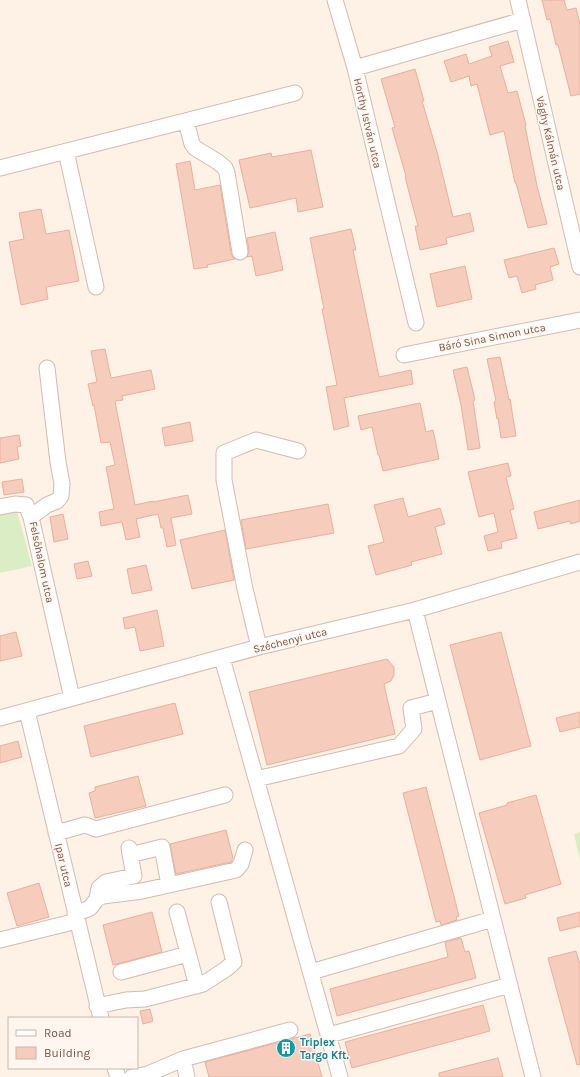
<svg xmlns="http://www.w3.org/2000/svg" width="580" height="1077" font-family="Karla,sans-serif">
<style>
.green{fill:#daedc4}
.building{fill:#f6ccbc;stroke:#eaaf9b}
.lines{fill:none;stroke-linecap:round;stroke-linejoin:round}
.minor-casing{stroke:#d4baae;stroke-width:17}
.minor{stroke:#fff;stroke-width:15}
.labels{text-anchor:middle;stroke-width:3;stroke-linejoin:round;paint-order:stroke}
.street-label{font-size:11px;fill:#7a5449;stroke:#fff7ef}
.culture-label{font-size:11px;font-weight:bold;fill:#0d838f;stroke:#fff7ef;text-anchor:start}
</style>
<rect width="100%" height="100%" fill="#fef2e7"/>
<path class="green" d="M15,504L32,566L0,573V506Z
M580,832V860L574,834Z"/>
<path class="building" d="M542,0H564L567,10L576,8L580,24V94L571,96L558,45H556L550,19L547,20Z
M508,41L514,62L500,66L508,93L517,91L526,125L525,126L537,186L547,224L528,228L516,183H515L504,131L490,135L477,84L471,86L469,76L451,82L444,61L466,54L469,64L492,56L489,47Z
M415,69L424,101H422L437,152L453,217L470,213L474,231L446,238L447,244L420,250L415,226H418L405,177L406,176L392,128L395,127L381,79Z
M311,150L323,207L298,212L296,198L250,208L239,160L271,153L272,157Z
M190,161L195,190L220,185L231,253L233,257L235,259L207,265L208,267L194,269L176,164Z
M41,209L46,234L69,230L79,281L46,287L48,299L21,305L9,242L24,239L19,213Z
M351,229L356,250H353L379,377L411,370L413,384L344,398L349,426L334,430L326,387L337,385L322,309H324L310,238Z
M275,232L283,270L256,276L252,256L247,257L249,251L247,238Z
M554,248L559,264L550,267L553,280L535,285L536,289L522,293L517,276L509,278L504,260Z
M465,266L472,299L437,307L430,274Z
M105,349L111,378L151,370L155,389L122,396L123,400L115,401L135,505L153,501V502L188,495L192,514L171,518L176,545L167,547L163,528H161L158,514L136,519L140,537L126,540L122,522L101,526L99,512L114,509L106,467L115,465L110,442L101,443L94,405L93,406L88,384L97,382L91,351Z
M500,357L509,400L510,399L516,436L501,438L498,418L497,419L494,402L496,401L487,359Z
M467,367L475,400L473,401L480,448L468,450L461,405L453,370Z
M420,403L426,432L433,430L439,459L383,471L379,455H378L372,427L361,430L358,416Z
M190,422L193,441L165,446L162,428Z
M19,435L21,446L17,447L19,459L0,463V438Z
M508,463L511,476L506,477L514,509L510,510L517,538L501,542L502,548L488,551L484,536L498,532L494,513L479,517L468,472Z
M22,479L24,492L4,495L2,482Z
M403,498L408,517L440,508L445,524L435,527L442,554L411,562L412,565L376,575L368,546L384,542L374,505Z
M580,500V521L571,524L570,521L538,529L534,512Z
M328,504L334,533L246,549L241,520Z
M63,514L68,539L54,542L50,517Z
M225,530L234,580L192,589L180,540Z
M88,561L92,576L77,579L74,564Z
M146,565L152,590L132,594L127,569Z
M157,610L164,646L140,651L135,627L125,629L123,618Z
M16,632L22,656L0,661V636Z
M501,632L531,746L480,760L450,645Z
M387,659L394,667V675L391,681L384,684L395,734L267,765L249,692Z
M175,703L183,734L91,757L84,726Z
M580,712V727L560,732L556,718Z
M18,741L22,757L0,763V746Z
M138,776L146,806L95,818L89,793L95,791V787Z
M426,787L459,916L456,917L457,920L441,925L440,921L436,922L403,793Z
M536,795L561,884L525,895L526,898L505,904L479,813L507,805V803Z
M226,830L233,858L231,862L176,874L170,844Z
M39,883L49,917L17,926L7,893Z
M152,912L162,952L113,965L103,925Z
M580,912V926L560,931L557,918Z
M461,938L465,952L469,951L476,978L337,1016L330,989L448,957L445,942Z
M576,951L580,965V1064L577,1065L548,958Z
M483,1005L490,1031L352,1068L345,1042Z
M150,1009L153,1021L143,1024L140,1011Z
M310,1034L322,1077H209L205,1062Z
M498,1058L503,1077H439V1073Z"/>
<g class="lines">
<g class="minor-casing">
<path id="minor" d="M335,0L355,68
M518,0L580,267
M186,121L192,144L195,148L218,162L225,168L227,173L240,252
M66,151L96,287
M0,168L295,93
M416,323L355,68L523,20
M404,355L580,320
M47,368L58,462L62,484L61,496L57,501L47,505L31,517L72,698
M0,507L15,504L26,505L31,517
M415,610L533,1077
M259,647L245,589L224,480V453L256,440L298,451
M222,658L340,1077
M27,711L101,1018
M0,718L259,647L415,610L580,562
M256,779L399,746L414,729L411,708L438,701
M56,833L85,825L96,829L225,795
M130,855L162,847L169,885
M97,899L99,888L106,882L134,876L129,848
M177,912L197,986
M75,914L90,908L97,899L103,896L142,891L236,870L241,864L245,850
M0,940L77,921
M121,972L188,954
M311,972L493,919
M97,1006L126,1000L145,999L203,984L226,969L234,962L219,902
M329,1035L510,985
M183,1059L187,1077
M115,1068L118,1077
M132,1077L148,1074L183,1059L290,1030"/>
</g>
<use href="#minor" class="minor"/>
</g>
<defs>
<g id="building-disc" transform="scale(1)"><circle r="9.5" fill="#0f9aa8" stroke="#fff7ef"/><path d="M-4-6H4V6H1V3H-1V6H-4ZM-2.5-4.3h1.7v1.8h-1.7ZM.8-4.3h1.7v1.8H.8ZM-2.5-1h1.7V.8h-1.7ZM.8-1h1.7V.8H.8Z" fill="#fff"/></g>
</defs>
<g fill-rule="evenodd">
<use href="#building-disc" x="286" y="1048"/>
</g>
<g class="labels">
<g class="street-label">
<text transform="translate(368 123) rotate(77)" y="4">Horthy István utca</text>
<text transform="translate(551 143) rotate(77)" y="4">Vághy Kálmán utca</text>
<text transform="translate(492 337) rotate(-11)" y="4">Báró Sina Simon utca</text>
<text transform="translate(42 562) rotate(78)" y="4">Felsőhalom utca</text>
<text transform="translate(290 640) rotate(-14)" y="4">Széchenyi utca</text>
<text transform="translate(64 865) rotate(77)" y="4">Ipar utca</text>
</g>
<g class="culture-label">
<text x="300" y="1046">Triplex<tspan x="300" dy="13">Targo Kft.</tspan></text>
</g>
</g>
<rect x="8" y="1017" width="130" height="52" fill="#fff7ef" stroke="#cab6ad"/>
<rect x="16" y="1030" width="20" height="6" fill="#ffffff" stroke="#cab6ad"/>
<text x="44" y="1037" font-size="12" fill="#7a5449">Road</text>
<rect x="16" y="1047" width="20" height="12" fill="#f6ccbc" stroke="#cab6ad"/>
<text x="44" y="1057" font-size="12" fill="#7a5449">Building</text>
</svg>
